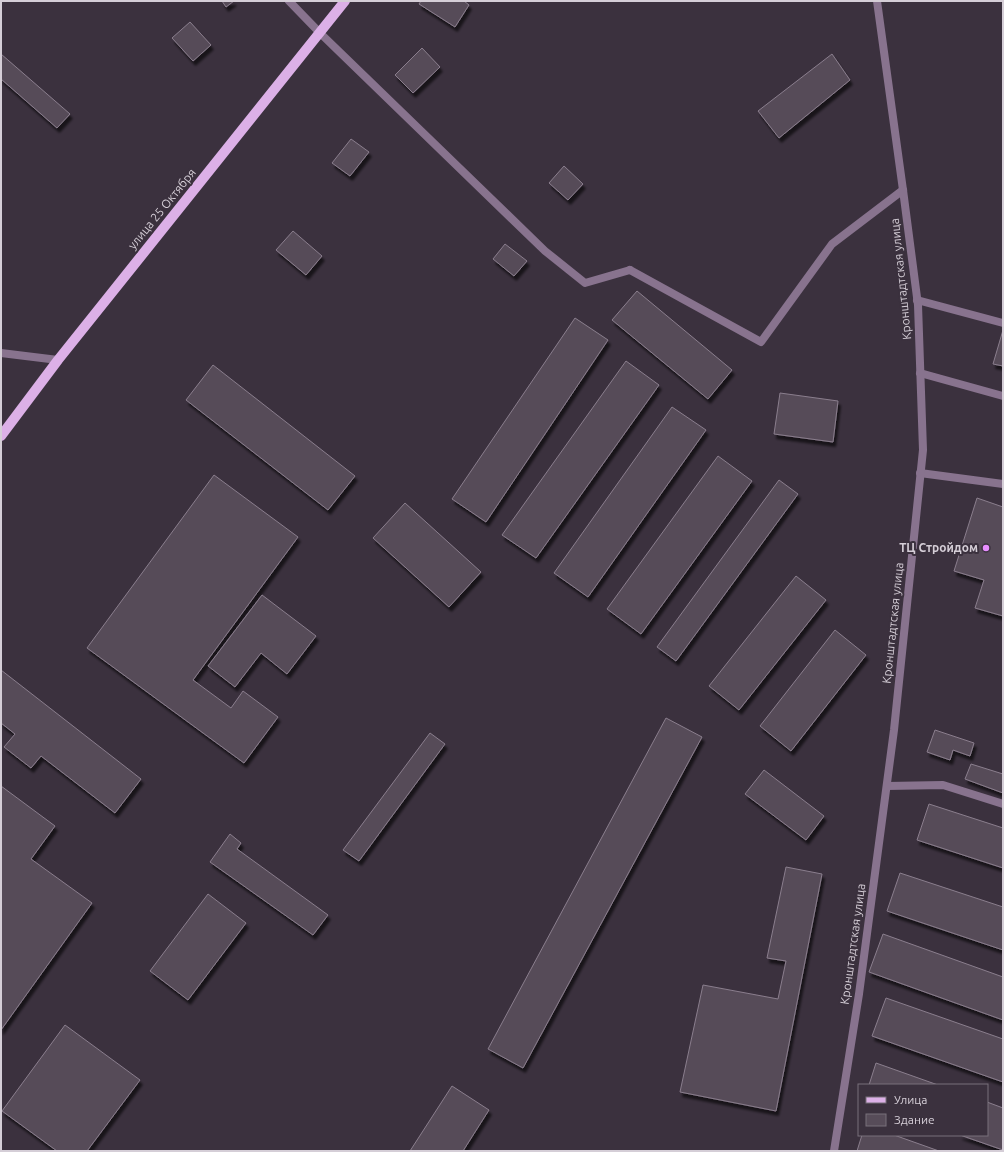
<svg xmlns="http://www.w3.org/2000/svg" width="1004" height="1152" font-family="Ubuntu,sans-serif">
<style>
.building{fill:#574c59;stroke:#8a7e8d;filter:url(#shadow)}
.lines{fill:none;stroke-linecap:round;stroke-linejoin:round}
.lane{stroke:#88738e;stroke-width:8}
.street{stroke:#88738e;stroke-width:8}
.primary{stroke:#dcb0e7;stroke-width:10}
.poi-dot{fill:#e88eff;stroke:#3b313e;stroke-width:1.5}
.labels{text-anchor:middle;stroke-width:4;stroke-linejoin:round;paint-order:stroke}
.street-label{font-size:12px;fill:#d5ced7;stroke:#3b313e}
.poi-label{font-size:12px;font-weight:bold;fill:#d5ced7;stroke:#3b313e;text-anchor:end}
</style>
<defs>
<filter id="shadow"><feDropShadow dx="2.5" dy="4.5" stdDeviation="1" flood-color="#0009"/></filter>
</defs>
<rect width="100%" height="100%" fill="#3b313e"/>
<path class="building" d="M222,1H234L226,7Z
M421,1H464L469,5L455,27L419,4Z
M190,22L211,45L193,61L172,38Z
M422,48L440,67L413,93L395,75Z
M1,54L70,114L57,128L1,79Z
M832,54L850,80L779,138L758,111Z
M351,139L369,152L350,176L332,163Z
M564,166L583,184L568,200L549,183Z
M293,231L322,256L306,275L276,250Z
M505,244L527,261L514,276L493,259Z
M637,291L732,370L708,399L612,320Z
M575,318L608,340L486,522L452,499Z
M1003,330V366L993,364Z
M626,361L659,385L536,558L502,535Z
M213,365L355,476L328,510L186,400Z
M780,393L838,401L833,442L774,434Z
M672,407L706,430L588,597L554,573Z
M718,456L752,481L641,634L607,609Z
M214,475L298,537L193,680L231,708L243,691L278,717L244,763L87,648Z
M779,480L798,494L676,661L657,647Z
M977,498L1003,507V616L975,608L984,580L954,571Z
M405,503L481,572L449,607L373,538Z
M796,576L826,600L739,710L709,686Z
M262,595L316,636L287,674L261,653L235,687L208,666Z
M835,630L866,655L791,751L760,726Z
M1,670L141,779L115,813L41,756L31,768L4,747L15,734L1,723Z
M666,718L702,737L523,1068L488,1049Z
M935,730L974,743L970,756L953,750L950,760L927,752Z
M430,733L445,744L359,861L343,850Z
M971,764L1003,774V793L965,779Z
M764,770L824,816L806,840L745,794Z
M1,786L55,826L31,859L92,903L1,1030Z
M929,804L1003,828V868L917,840Z
M230,834L241,843L237,849L328,915L313,935L210,862Z
M786,867L822,874L776,1111L680,1092L703,985L778,999L786,961L767,958Z
M900,873L1003,907V950L887,911Z
M208,894L246,923L188,1000L150,971Z
M883,934L1003,977V1020L869,972Z
M886,998L1003,1039V1082L872,1036Z
M65,1025L140,1080L87,1151H57L2,1111Z
M876,1063L938,1085H869Z
M452,1086L489,1110L463,1151H410Z
M987,1102L1003,1108V1150L960,1135H987Z
M862,1135H894L939,1151H857Z"/>
<g class="lines">
<path class="lane" d="M630,270L761,342L832,244L903,190
M917,300L1003,323
M1,353L58,360
M920,373L1003,396
M920,473L1003,484
M887,786L943,785L1003,804"/>
<path class="street" d="M289,1L320,33L545,251L585,283L630,270
M834,1151L859,994L894,730L923,450L918,305L903,190L877,1"/>
<path class="primary" d="M1,436L58,360L345,1"/>
</g>
<circle class="poi-dot" cx="986" cy="548" r="4"/>
<g class="labels">
<g class="street-label">
<text transform="translate(162 209) rotate(-51)" y="4">улица 25 Октября</text>
<text transform="translate(901 279) rotate(-96)" y="4">Кронштадтская улица</text>
<text transform="translate(893 623) rotate(-84)" y="4">Кронштадтская улица</text>
<text transform="translate(853 944) rotate(-82)" y="4">Кронштадтская улица</text>
</g>
<g class="poi-label">
<text x="978" y="552">ТЦ Стройдом</text>
</g>
</g>
<rect width="1004" height="1152" fill="none" stroke="#d5ced7" stroke-width="4"/>
<rect x="858" y="1084" width="130" height="52" fill="#3b313e" stroke="#79707b"/>
<rect x="866" y="1097" width="20" height="6" fill="#dcb0e7" stroke="#79707b"/>
<text x="894" y="1104" font-size="12" fill="#d5ced7">Улица</text>
<rect x="866" y="1114" width="20" height="12" fill="#574c59" stroke="#79707b"/>
<text x="894" y="1124" font-size="12" fill="#d5ced7">Здание</text>
</svg>
